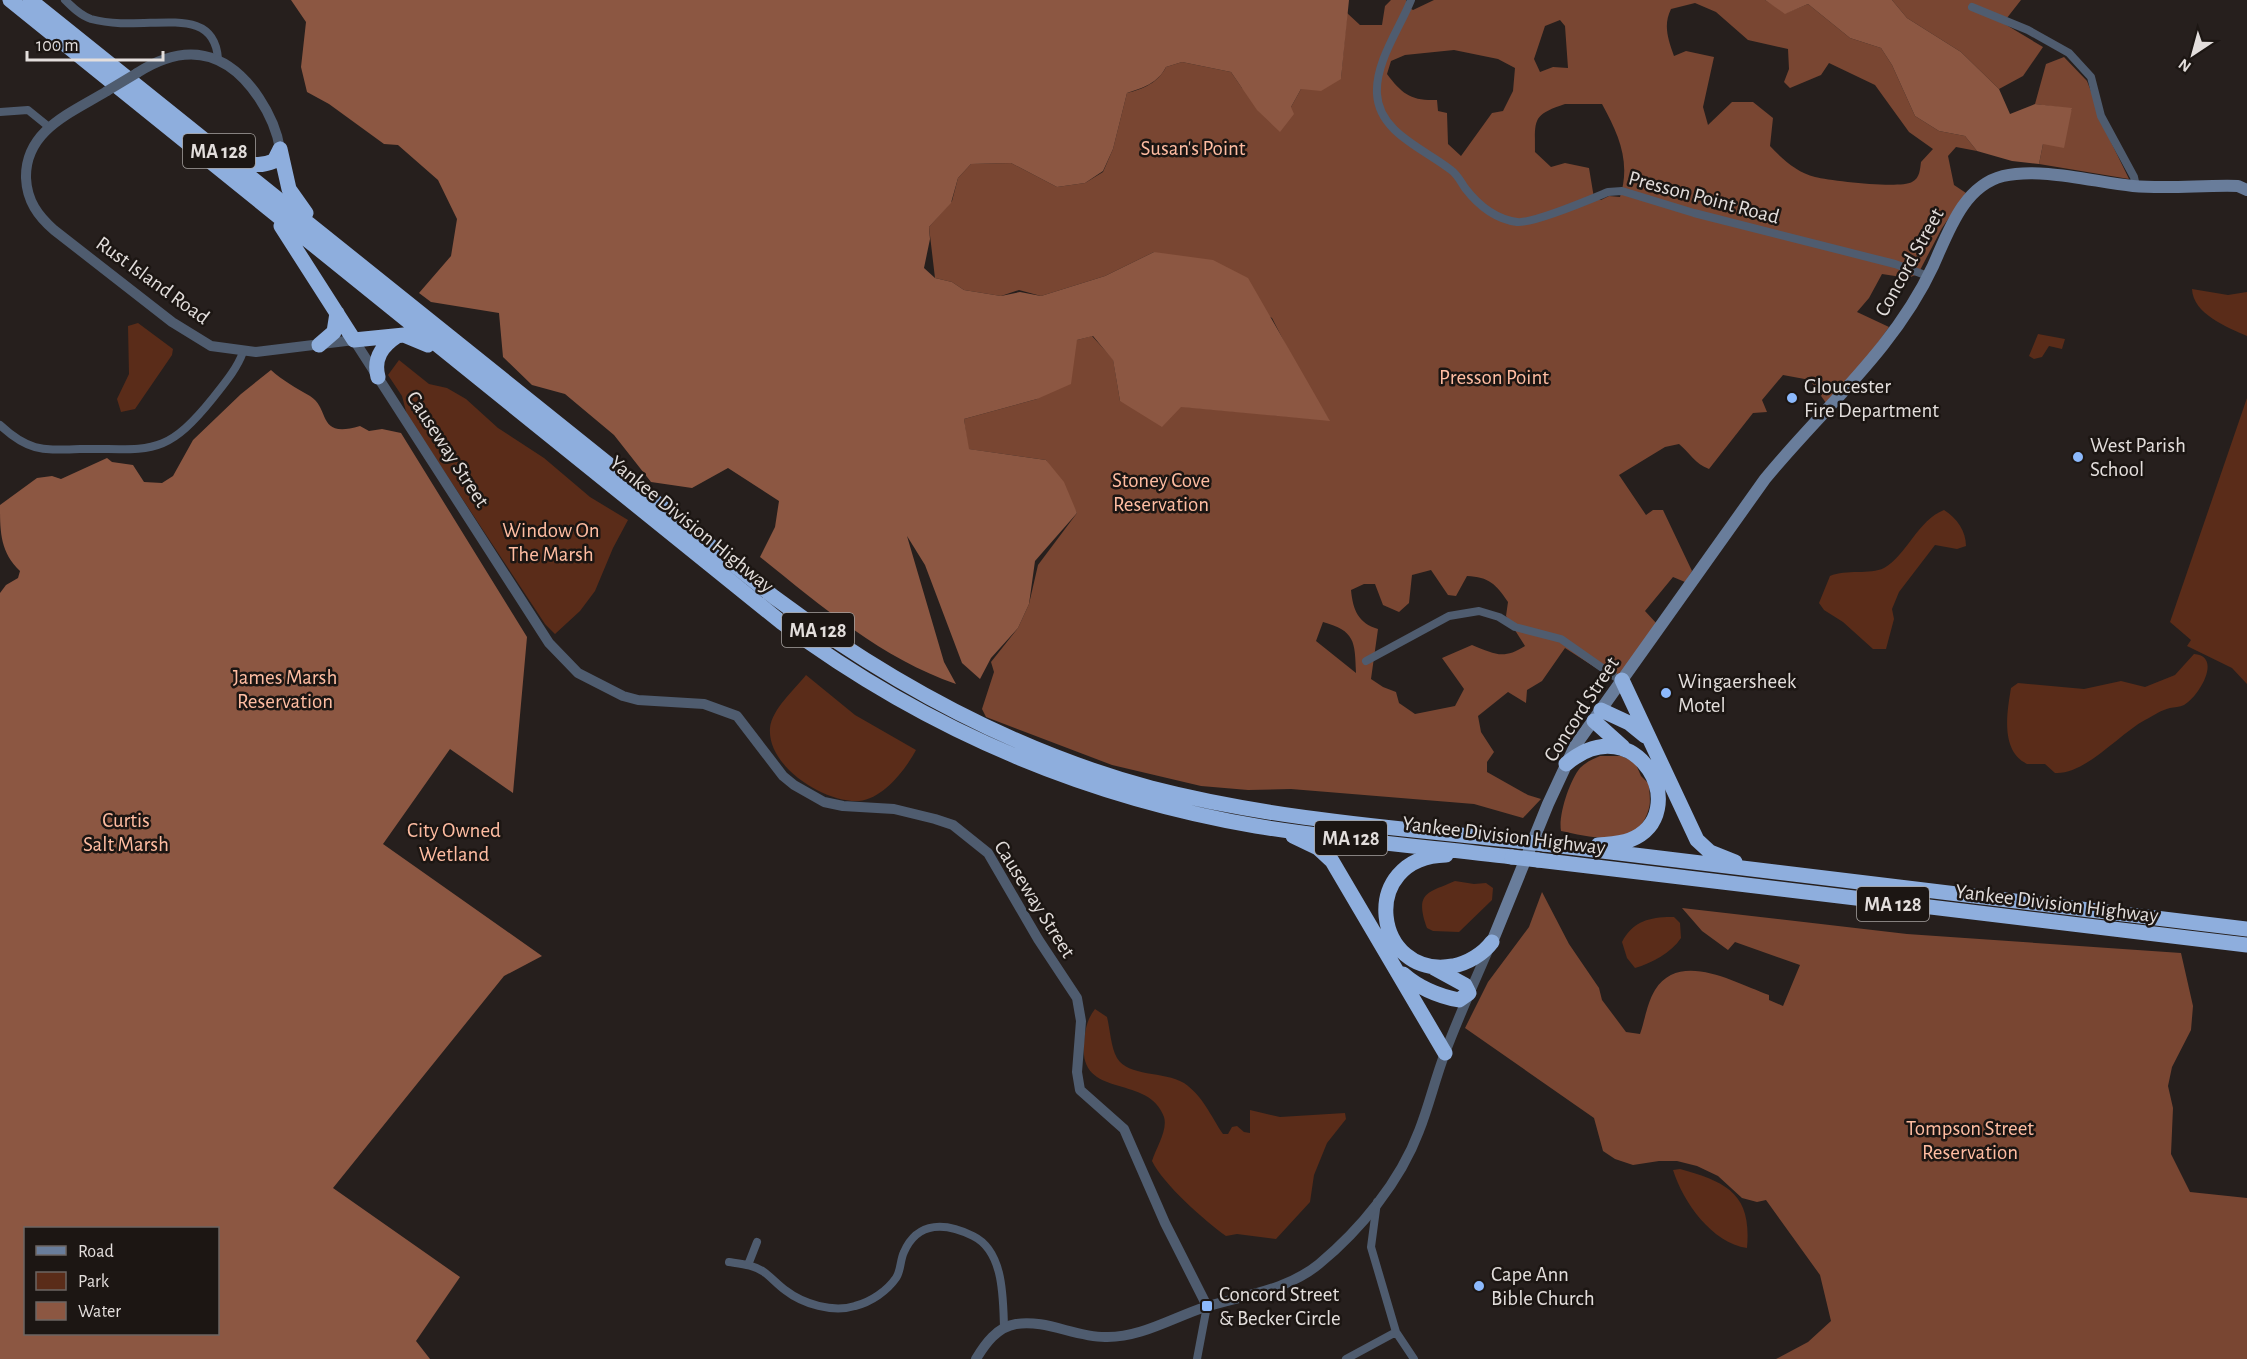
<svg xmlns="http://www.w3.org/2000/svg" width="2247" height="1359" font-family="'Alegreya Sans',sans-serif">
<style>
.green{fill:#5a2c19}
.forest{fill:#794632;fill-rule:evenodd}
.water{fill:#8c5742;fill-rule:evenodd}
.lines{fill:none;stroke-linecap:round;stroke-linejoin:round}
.minor{stroke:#4f5c6f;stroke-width:8}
.tertiary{stroke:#4f5c6f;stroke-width:10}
.secondary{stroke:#697d9b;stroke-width:12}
.motorway{stroke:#8eaedd;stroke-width:15}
.tertiary-bridge{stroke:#4f5c6f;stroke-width:10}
.motorway-bridge{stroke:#8eaedd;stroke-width:15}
.poi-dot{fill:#8cb9fc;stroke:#1c1613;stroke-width:2}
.labels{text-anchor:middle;stroke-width:5;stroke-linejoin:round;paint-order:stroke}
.shield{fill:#1c1613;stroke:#a7a2a0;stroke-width:1.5}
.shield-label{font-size:20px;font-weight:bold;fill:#e3dedc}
.park-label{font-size:21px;fill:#ffbda2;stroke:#1c1613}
.street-label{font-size:21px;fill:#e3dedc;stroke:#1c1613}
.poi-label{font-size:21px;fill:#e3dedc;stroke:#1c1613;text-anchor:start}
</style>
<rect width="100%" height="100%" fill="#261f1d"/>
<path class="green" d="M2192,289L2228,295L2247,292V336C2227,327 2193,314 2192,289Z
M138,323L173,349L172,355L135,409L121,412L117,399L129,374L128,326Z
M2038,334L2065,339L2062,349L2049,346L2042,357L2034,359L2029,356Z
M399,360L429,384L447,388L466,399L498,428L544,458L590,497L628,520L613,548L595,591L580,611L555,634L545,624L407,415L402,396L388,375Z
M2247,398V684L2232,668L2187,646L2191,640L2170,622Z
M1944,510C1957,518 1966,531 1966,546L1957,549L1935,545L1899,592L1892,609L1894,619L1886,649H1873L1843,622L1824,610L1819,603L1830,576C1846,569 1870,575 1884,568C1906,556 1918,520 1944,510Z
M2194,654C2223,656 2199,697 2184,705C2180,707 2174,707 2170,708C2161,710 2153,716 2145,720C2119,734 2085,775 2055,773L2045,764H2027C2000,751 2007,712 2011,688L2018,683L2084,689L2121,681L2145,687L2175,675Z
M806,675L855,715L916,750C906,769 883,799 859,801C825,803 767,767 770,728C772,709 795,689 806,675Z
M1455,881L1474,884L1486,883L1493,888L1492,900L1459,932L1433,931L1427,928C1414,892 1428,893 1455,881Z
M1667,917H1674L1680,923L1681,938C1671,953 1652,963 1635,968L1627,958L1622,942C1632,923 1646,918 1667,917Z
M1095,1009L1107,1017C1110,1029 1111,1048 1117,1058C1128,1077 1164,1071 1184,1083C1203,1096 1210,1115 1223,1134H1228L1232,1127L1237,1126L1244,1132L1250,1133V1110L1280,1117L1345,1113L1346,1119L1327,1143L1314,1175L1310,1202L1276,1239L1237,1234L1226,1236C1205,1221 1163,1184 1152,1161C1156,1148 1168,1130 1164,1117C1149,1073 1078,1101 1084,1043C1085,1030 1087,1019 1095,1009Z
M1680,1169C1727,1182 1752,1194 1747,1248C1712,1243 1683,1202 1673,1170Z"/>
<path class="forest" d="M1391,0H1406L1408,7L1413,10L1434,0H1765L1786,13L1808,4L1850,38L1881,48L1892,65L1915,116L1939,131L1965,136L1977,151L1956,147L1948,156L1954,185L1966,193L1942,228L1918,274L1908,278L1882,274L1869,298L1857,312L1889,327L1857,372L1826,403L1810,380L1783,375L1762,400L1767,412L1753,413L1709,469C1695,464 1690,453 1679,444L1665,447L1619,475L1646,515L1653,510H1663L1692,571L1685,582L1673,577L1645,611L1657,624L1620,674L1610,677L1565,648L1542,681L1527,690L1526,703L1508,692L1478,716L1481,732L1494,752L1487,762V772L1528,795L1541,799L1523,818L1474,804L1291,789L1248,790L1201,786L1112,765L986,717L982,709L994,672L991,662L1018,628L1029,604L1038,565L1077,513L1046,460L968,449L964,419L1037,399L1077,340L1092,336L1113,359L1120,401L1329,420L1297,367L1272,318L1154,252L1105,276L1041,296L1019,290L1001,296L964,290L952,282L935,278L929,227L952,201L958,178L971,164L1011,163L1057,187L1085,183L1103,172L1113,149L1127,93C1143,89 1158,83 1166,67L1182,62L1231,72L1242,88L1291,107L1301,89L1341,78L1347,13L1360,25H1382L1385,6ZM1695,3L1716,12L1748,40L1788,49L1789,69L1784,82L1790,88L1821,75L1829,63L1875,85L1909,132L1933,149L1921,162C1920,169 1920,178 1912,182C1899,189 1832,181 1815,177C1798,173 1782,159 1770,146L1773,118L1753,102H1732L1708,125L1703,107L1714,57L1686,51L1674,56C1668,39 1663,25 1671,9ZM1560,20L1565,26L1568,68L1553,67L1540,72L1534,59L1545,26ZM1454,50L1498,59L1515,68L1513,91L1503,111L1492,113L1461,156L1448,144L1447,113L1438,111L1437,100C1411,101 1402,94 1387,74L1391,61L1405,55ZM1565,104H1602C1619,135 1631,162 1620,197L1609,196L1601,200L1594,198L1589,168L1565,163L1551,167L1535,152C1535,119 1532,115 1565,104ZM1431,570L1448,595L1456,596L1467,576C1489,577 1496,584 1508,602L1506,616L1525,646C1503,660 1495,654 1472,645L1442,658L1464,689L1455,706L1415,714L1399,703L1396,692L1383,687L1371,679L1378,629C1358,623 1353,610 1351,590L1364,584H1375L1383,605L1399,612L1409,603L1412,575ZM1323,622C1355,631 1355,641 1356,673L1316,641Z
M1892,0H2021L2003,23L2043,47L2023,76L1999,89L1961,52L1907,18Z
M2064,57L2087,81L2111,142L2129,179L2039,164L2043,144L2072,109L2035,104L2046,64Z
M1600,756H1621L1635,762L1641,776L1649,784C1649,791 1651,801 1649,808C1638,851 1591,837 1561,831C1558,815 1570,780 1580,768C1586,762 1593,759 1600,756Z
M1542,892L1569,944L1599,988L1602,1000L1626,1032L1640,1034C1645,1020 1647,1003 1655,990C1680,950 1735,983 1769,995V1000L1783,1006L1800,965L1735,942L1728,950L1702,931L1682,908L1907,934L2181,953L2193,1006L2191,1030L2172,1067L2168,1086L2173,1108L2171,1154L2190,1192L2247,1198V1359H1776L1808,1342L1831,1321L1820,1275L1766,1200L1757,1202L1742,1198L1718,1176L1697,1166L1677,1161H1659L1633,1165L1615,1159L1603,1151L1594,1118L1465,1028L1488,982L1529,927Z"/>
<path class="water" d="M291,0H1349L1341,79L1321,91L1301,89L1291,107L1294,114L1280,132L1257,110L1231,72L1182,62L1166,67C1158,83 1143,88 1127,93L1113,149L1103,171L1085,183L1057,187L1011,163L971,164L958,178L951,203L929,227L930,239L924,268L935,278L952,282L964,290L1001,296L1020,292L1041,296L1105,276L1154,252L1213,260L1248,278L1330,421L1181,407L1162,427L1120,401L1113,360L1093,336L1077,340L1071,384L1037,399L964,419L969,449L1046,460L1064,482L1077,513L1035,561L1029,604L1018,628L991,658L980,679L962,663L925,565L907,536L944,662L956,684C882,659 820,605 760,557L775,527L779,501L728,468L692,488L651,482L614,435L565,394L532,385L503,357L499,313L431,302L419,293L451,256L457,219L438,180L398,145L384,144L329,104L307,92L301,67L306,22Z
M1765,0H1892L1907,18L1961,52L1999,89L2010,114L2035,104L2072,108L2064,148L2043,144L2039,164L2012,161L1977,151L1965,136L1939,131L1915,116L1892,65L1881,48L1850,38L1808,4L1785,14Z
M271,370C282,380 296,388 310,396C331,409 316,439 360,426L369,431L382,429L401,433L527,637L513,793L450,749L383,844L542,956L504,976L333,1188L460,1277L416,1341L430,1359H0V593L6,585L18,578L20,571C0,552 0,531 0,505L37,478L52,476L61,479L107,458L112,462L133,465L144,482L162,483L173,476L193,440L241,394ZM26,1228H218V1334H26Z"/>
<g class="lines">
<path class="minor" d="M65,0C72,7 81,16 91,19C146,34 214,0 218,59
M1411,0C1400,28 1375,62 1377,94C1379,133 1425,149 1451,170C1457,174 1461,182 1465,188C1478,205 1495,219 1517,222C1533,224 1591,199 1608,192L1622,191L1694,213L1895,264L1928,276
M1972,7L2028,30L2069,53L2091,77L2101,116L2134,177L2136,186
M0,112L28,110L49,127
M0,425C29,452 43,450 80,449C150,448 164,459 213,398C224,384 237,369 243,352
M1366,661L1449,616L1479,611L1499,617L1515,627L1561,639L1621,681
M1377,1202L1371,1247L1396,1332L1414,1359
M729,1262C742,1264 754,1265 764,1272C772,1278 778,1285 785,1290C803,1304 833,1313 855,1306C871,1302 887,1291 896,1278C901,1271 900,1260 904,1252C918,1220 947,1223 973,1236C1004,1251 1003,1298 1004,1327
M748,1265L757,1242
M1197,1359L1207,1306
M1346,1359L1396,1332"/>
<path class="tertiary" d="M137,73C185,42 227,50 259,98C269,113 277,130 280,149
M107,91C71,113 25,130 26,178C27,201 38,216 54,230L172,322L211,346L256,352L354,340L549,643L578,673L623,696L638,700L704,704L737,716L783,776L794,785L824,802L843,806L894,809L935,819L953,825L988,853L1038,939L1077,998L1081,1021L1077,1072L1080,1090L1124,1129L1165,1223L1207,1306
M976,1359C985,1344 997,1327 1016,1324C1045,1319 1075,1337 1105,1337C1140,1338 1172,1318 1205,1307C1244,1295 1286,1291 1319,1264C1360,1230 1400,1182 1419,1131C1429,1106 1435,1079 1445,1053C1458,1018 1474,983 1489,948"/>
<path class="secondary" d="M1492,942L1548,804L1575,746L1765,479C1822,409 1894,350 1933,266C1948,233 1963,186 2003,176C2041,167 2094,182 2133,186C2168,189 2203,185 2238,186L2247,190"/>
<path class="motorway" d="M10,0L781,622C922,727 1082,796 1256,826C1340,840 1427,847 1512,857
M30,0L774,597C888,682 1013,751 1151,788C1271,819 1396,828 1519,841
M280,149L289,189L306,213
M236,158C249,165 260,167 274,161L280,149
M281,226L354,340L404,335L428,345
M319,345L334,332L337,313
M378,377C373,358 382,346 397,336
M1622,680L1697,840L1710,852L1735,862
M1601,710L1629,723L1645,736
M1594,721L1623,747
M1566,764C1637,704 1695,814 1630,840C1620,844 1608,844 1598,845
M1293,836L1318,848L1332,861L1445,1053
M1544,844L2247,929
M1446,855C1357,857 1373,980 1453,966C1468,963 1483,954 1492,942
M1538,860L2247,945
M1403,974C1419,988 1438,996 1459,1000L1469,993L1465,985L1434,968"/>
<path class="tertiary-bridge" d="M107,91L137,73"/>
<path class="motorway-bridge" d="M1519,841L1544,844
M1512,857L1538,860"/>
</g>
<g class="poi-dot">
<circle cx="1792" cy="398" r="6"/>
<circle cx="2078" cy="457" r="6"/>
<circle cx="1666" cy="693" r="6"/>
<circle cx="1479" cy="1286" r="6"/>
<rect x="1201" y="1300" width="12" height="12" rx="3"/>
</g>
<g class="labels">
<g class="shield">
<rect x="183" y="134" width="72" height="34" rx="4.5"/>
<rect x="782" y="613" width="72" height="34" rx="4.5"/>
<rect x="1315" y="821" width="72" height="34" rx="4.5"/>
<rect x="1857" y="887" width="72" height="34" rx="4.5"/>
</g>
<g class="shield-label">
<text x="219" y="158">MA 128</text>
<text x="818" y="637">MA 128</text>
<text x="1351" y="845">MA 128</text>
<text x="1893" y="911">MA 128</text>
</g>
<g class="park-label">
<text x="1193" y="155">Susan's Point</text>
<text x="1494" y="384">Presson Point</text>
<text x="1161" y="487">Stoney Cove<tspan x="1161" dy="24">Reservation</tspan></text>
<text x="551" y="537">Window On<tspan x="551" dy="24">The Marsh</tspan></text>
<text x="285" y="684">James Marsh<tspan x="285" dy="24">Reservation</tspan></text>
<text x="126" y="827">Curtis<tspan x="126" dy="24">Salt Marsh</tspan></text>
<text x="454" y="837">City Owned<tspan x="454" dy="24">Wetland</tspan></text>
<text x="1970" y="1135">Tompson Street<tspan x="1970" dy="24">Reservation</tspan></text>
</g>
<g class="street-label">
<text transform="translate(1704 197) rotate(15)" y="7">Presson Point Road</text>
<text transform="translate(1909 262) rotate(-61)" y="7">Concord Street</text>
<text transform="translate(153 280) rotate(36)" y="7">Rust Island Road</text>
<text transform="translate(448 449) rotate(57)" y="7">Causeway Street</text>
<text transform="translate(692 524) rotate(39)" y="7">Yankee Division Highway</text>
<text transform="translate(1581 709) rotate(-57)" y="7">Concord Street</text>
<text transform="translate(1504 835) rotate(7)" y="7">Yankee Division Highway</text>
<text transform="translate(1035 899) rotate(58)" y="7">Causeway Street</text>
<text transform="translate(2057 903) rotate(7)" y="7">Yankee Division Highway</text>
</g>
<g class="poi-label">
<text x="1804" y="393">Gloucester<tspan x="1804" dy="24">Fire Department</tspan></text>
<text x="2090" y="452">West Parish<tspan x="2090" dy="24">School</tspan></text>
<text x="1678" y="688">Wingaersheek<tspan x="1678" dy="24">Motel</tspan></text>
<text x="1491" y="1281">Cape Ann<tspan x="1491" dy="24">Bible Church</tspan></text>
<text x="1219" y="1301">Concord Street<tspan x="1219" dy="24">&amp; Becker Circle</tspan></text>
</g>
</g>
<rect x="24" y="1227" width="195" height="108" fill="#1c1613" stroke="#6c6663" stroke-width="1.5"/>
<rect x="36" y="1246" width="30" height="9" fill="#697d9b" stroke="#6c6663" stroke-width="1.5"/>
<text x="78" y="1257" font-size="18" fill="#e3dedc">Road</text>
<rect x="36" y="1272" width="30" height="18" fill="#5a2c19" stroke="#6c6663" stroke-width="1.5"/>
<text x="78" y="1287" font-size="18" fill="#e3dedc">Park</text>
<rect x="36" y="1302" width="30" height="18" fill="#8c5742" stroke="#6c6663" stroke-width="1.5"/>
<text x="78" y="1317" font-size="18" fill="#e3dedc">Water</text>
<g transform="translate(2193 54) rotate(216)" stroke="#1c1613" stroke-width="4.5" paint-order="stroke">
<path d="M0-4.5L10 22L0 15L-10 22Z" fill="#e3dedc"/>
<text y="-9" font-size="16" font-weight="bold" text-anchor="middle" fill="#e3dedc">N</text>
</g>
<path d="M27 51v9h136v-9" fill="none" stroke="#e3dedc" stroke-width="3"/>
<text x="36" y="51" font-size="18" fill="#e3dedc" stroke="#1c1613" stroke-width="4.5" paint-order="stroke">100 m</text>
</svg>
